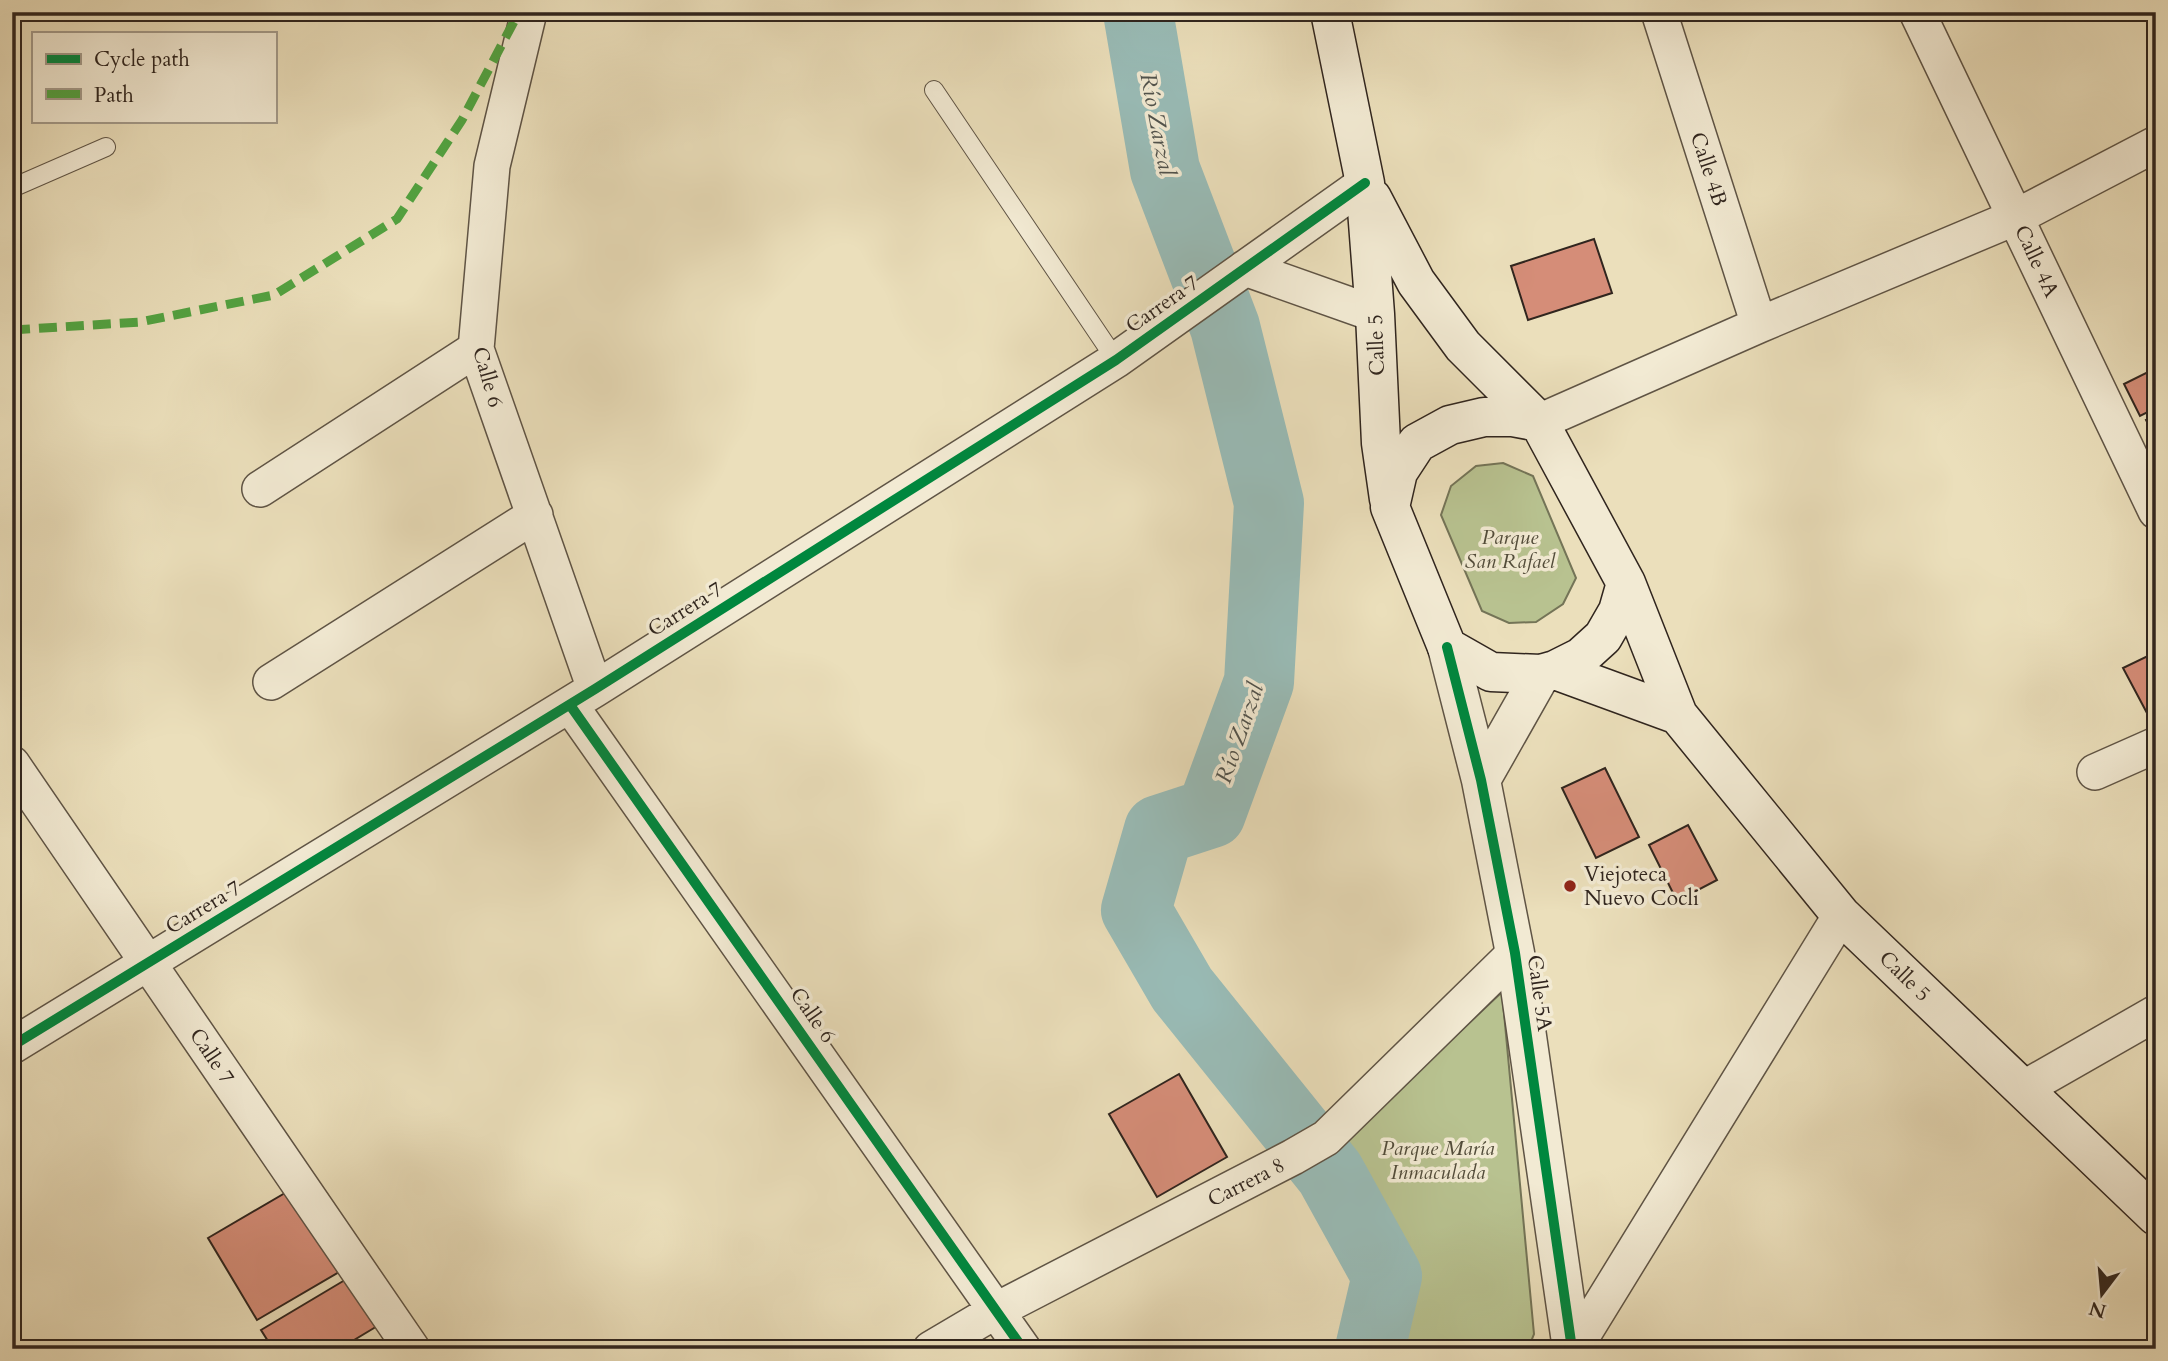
<svg xmlns="http://www.w3.org/2000/svg" width="2168" height="1361" font-family="Cardo,serif">
<style>
.green{fill:#b8c290;stroke:#747457;stroke-width:2}
.lines{fill:none;stroke-linecap:round;stroke-linejoin:round}
.river{stroke:#99bcb7;stroke-width:70}
.building{fill:#d58d78;stroke:#30251e;stroke-width:2}
.service-casing{stroke:#5f5445;stroke-width:20}
.minor-casing{stroke:#5f5445;stroke-width:38}
.tertiary-casing{stroke:#5f5445;stroke-width:41}
.secondary-casing{stroke:#30251e;stroke-width:41}
.service{stroke:#f2ead3;stroke-width:18}
.minor{stroke:#f2ead3;stroke-width:35}
.tertiary{stroke:#f2ead3;stroke-width:38}
.secondary{stroke:#f2ead3;stroke-width:38}
.quiet{stroke:#52a341;stroke-width:9;stroke-dasharray:18 9;stroke-linecap:butt}
.cycleway-casing{stroke:#f2ead3;stroke-width:15}
.cycleway{stroke:#00873e;stroke-width:10}
.poi-dot{fill:#8f2418;stroke:#f2ead3;stroke-width:2.5}
.labels{text-anchor:middle;stroke-width:7;stroke-linejoin:round;paint-order:stroke}
.street-label{font-size:21px;fill:#30251e;stroke:#f2ead3}
.park-label{font-size:21px;font-style:italic;fill:#524c3a;stroke:#f2ead3}
.poi-label{font-size:21px;fill:#30251e;stroke:#f2ead3;text-anchor:start}
.water-label{font-size:23px;font-style:italic;fill:#50524c;stroke:#f2ead3}
</style>
<rect width="100%" height="100%" fill="#ebdfbb"/>
<filter id="stains"><feTurbulence type="fractalNoise" baseFrequency=".00286" numOctaves="4"/><feColorMatrix values="0 0 0 0 .2 0 0 0 0 .09 0 0 0 0 .02 0 0 0 .5 -.17"/></filter>
<radialGradient id="worn" r=".72"><stop offset=".6" stop-color="#630" stop-opacity="0"/><stop offset="1" stop-color="#630" stop-opacity=".3"/></radialGradient>
<path class="green" d="M1503,463L1533,476L1576,578L1563,604L1536,622L1509,623L1482,611L1441,515L1451,486L1476,466Z
M1502,992L1534,1334L1528,1349H1401L1409,1313L1347,1138Z"/>
<g class="lines">
<path class="river" d="M1138,12L1165,170L1225,327L1269,503L1259,682L1211,813L1159,830L1136,910L1182,989L1330,1173L1387,1276L1370,1349"/>
</g>
<path class="building" d="M1594,239L1612,293L1528,320L1511,266Z
M2156,368V408L2140,416L2124,384Z
M2156,415V439L2146,420Z
M2156,652V730L2123,668Z
M1605,768L1639,837L1596,858L1562,788Z
M1688,825L1717,880L1677,901L1649,845Z
M1179,1074L1227,1157L1157,1197L1109,1114Z
M297,1186L346,1268L257,1320L208,1238Z
M355,1274L384,1322L339,1349H273L261,1330Z"/>
<g class="lines">
<g class="service-casing">
<path id="service" d="M934,90L1116,360
M12,188L106,147"/>
</g>
<g class="minor-casing">
<path id="minor" d="M529,12L492,166L476,349L595,689
M1659,12L1759,325
M1917,12L2156,511
M1245,268L1375,314
M1539,422L1759,325L2016,217L2156,144
M260,489L476,349
M271,682L535,515
M570,705L1023,1349
M12,764L412,1349
M2095,772L2156,745
M12,1046L595,689L1116,360L1365,183
M2023,1089L2156,1013
M931,1349L997,1310L1293,1157L1326,1138L1515,953
M1574,1349L1841,915"/>
</g>
<g class="tertiary-casing">
<path id="tertiary" d="M1447,647L1481,780L1515,953L1572,1349
M1481,780L1541,674"/>
</g>
<g class="secondary-casing">
<path id="secondary" d="M1330,12L1365,183L1375,314L1381,443L1389,499
M1372,198L1416,282L1463,346L1539,422
M1484,417H1513L1539,422L1626,583L1618,611L1603,637L1581,657L1555,670L1541,674L1491,672L1447,647L1390,507L1398,472L1417,443L1450,425Z
M1626,583L1678,715L1841,915L2156,1216
M1555,670L1678,715"/>
</g>
<use href="#service" class="service"/>
<use href="#minor" class="minor"/>
<use href="#tertiary" class="tertiary"/>
<use href="#secondary" class="secondary"/>
<path class="quiet" d="M12,330L140,322L274,295L397,219L462,120L519,12"/>
<g class="cycleway-casing">
<path id="cycleway" d="M1447,647L1481,780L1515,953L1572,1349
M570,705L1023,1349
M12,1046L595,689L1116,360L1365,183"/>
</g>
<use href="#cycleway" class="cycleway"/>
</g>
<circle class="poi-dot" cx="1570" cy="886" r="7"/>
<g class="labels">
<g class="street-label">
<text transform="translate(1709 169) rotate(72)" y="7">Calle 4B</text>
<text transform="translate(2037 261) rotate(65)" y="7">Calle 4A</text>
<text transform="translate(1162 304) rotate(-35)" y="7">Carrera 7</text>
<text transform="translate(1376 345) rotate(-92)" y="7">Calle 5</text>
<text transform="translate(488 377) rotate(74)" y="7">Calle 6</text>
<text transform="translate(685 609) rotate(-32)" y="7">Carrera 7</text>
<text transform="translate(203 907) rotate(-31)" y="7">Carrera 7</text>
<text transform="translate(1905 976) rotate(44)" y="7">Calle 5</text>
<text transform="translate(1540 993) rotate(82)" y="7">Calle 5A</text>
<text transform="translate(813 1015) rotate(55)" y="7">Calle 6</text>
<text transform="translate(212 1056) rotate(56)" y="7">Calle 7</text>
<text transform="translate(1246 1182) rotate(-27)" y="7">Carrera 8</text>
</g>
<g class="park-label">
<text x="1510" y="544">Parque<tspan x="1510" dy="24">San Rafael</tspan></text>
<text x="1438" y="1155">Parque María<tspan x="1438" dy="24">Inmaculada</tspan></text>
</g>
<g class="poi-label">
<text x="1584" y="881">Viejoteca<tspan x="1584" dy="24">Nuevo Cocli</tspan></text>
</g>
<g class="water-label">
<text transform="translate(1158 124) rotate(79)" y="8">Río Zarzal</text>
<text transform="translate(1239 733) rotate(-71)" y="8">Río Zarzal</text>
</g>
</g>
<rect width="2168" height="1361" fill="none" stroke="#ebdfbb" stroke-width="42"/>
<rect x="14" y="14" width="2140" height="1333" fill="none" stroke="#30251e" stroke-width="3.5"/>
<rect x="21" y="21" width="2126" height="1319" fill="none" stroke="#30251e" stroke-width="2"/>
<rect x="32" y="32" width="245" height="91" fill="#f2ead3" stroke="#a49b8b" stroke-width="2"/>
<rect x="46" y="54" width="35" height="10" fill="#00873e" stroke="#a49b8b" stroke-width="2"/>
<text x="94" y="66" font-size="21" fill="#30251e">Cycle path</text>
<rect x="46" y="89" width="35" height="10" fill="#52a341" stroke="#a49b8b" stroke-width="2"/>
<text x="94" y="102" font-size="21" fill="#30251e">Path</text>
<g transform="translate(2102 1294) rotate(196)" stroke="#f2ead3" stroke-width="5" paint-order="stroke">
<path d="M0-5L12 26L0 18L-12 26Z" fill="#30251e"/>
<text y="-10" font-size="19" font-weight="bold" text-anchor="middle" fill="#30251e">N</text>
</g>
<rect width="100%" height="100%" filter="url(#stains)"/>
<rect width="100%" height="100%" fill="url(#worn)"/>
</svg>
